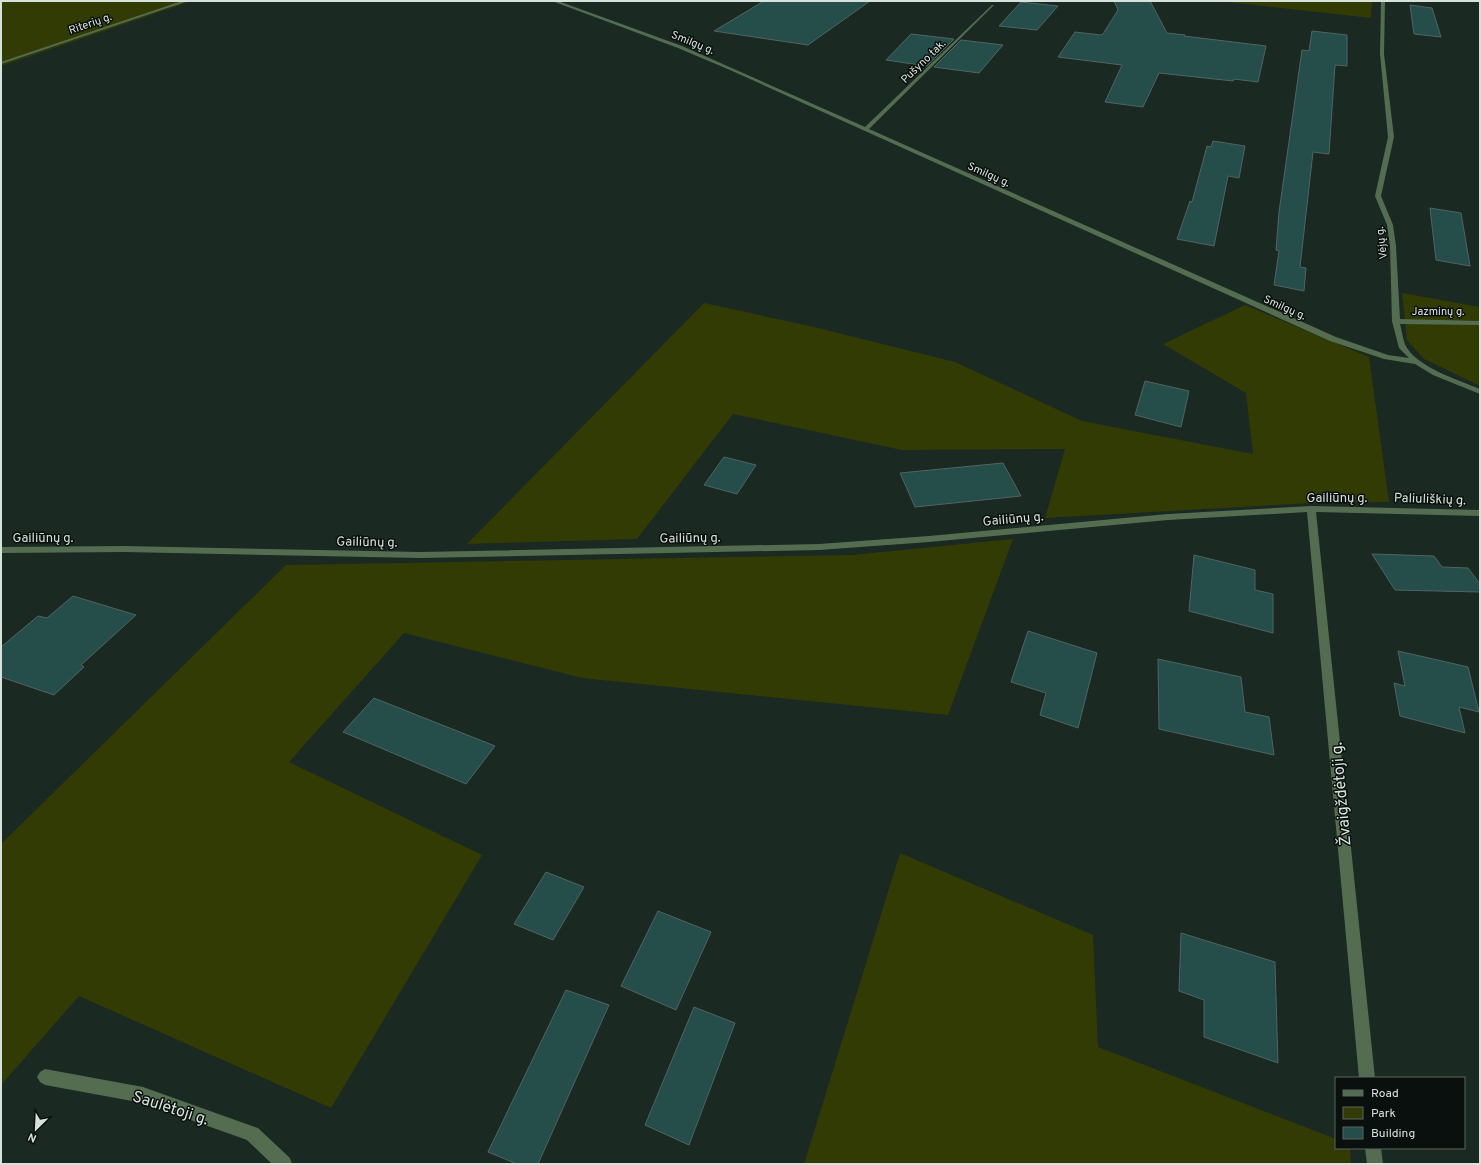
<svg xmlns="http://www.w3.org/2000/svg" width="1481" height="1165" font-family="Overpass,sans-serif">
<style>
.green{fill:#333b05}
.building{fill:#254e4a;stroke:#516462}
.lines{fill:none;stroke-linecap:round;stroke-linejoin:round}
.minor{fill:#546d51;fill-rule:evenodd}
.labels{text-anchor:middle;stroke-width:3;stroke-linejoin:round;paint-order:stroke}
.far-street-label{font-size:11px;fill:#d8e2dd;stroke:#0a100d}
.street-label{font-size:13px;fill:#d8e2dd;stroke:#0a100d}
.near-street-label{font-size:16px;fill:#d8e2dd;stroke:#0a100d}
</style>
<rect width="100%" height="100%" fill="#1a2922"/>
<path class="green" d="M1,1H192L1,66Z
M1219,1H1372L1371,18Z
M1402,293L1480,307V386L1424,359L1407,340Z
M704,303L814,327L955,362L1082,421L1253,454L1246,393L1163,344L1245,305L1369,357L1389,502L1312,503L1045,518L1065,449L902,450L733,414L637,539L467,544Z
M1013,539L948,715L582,678L404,633L289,762L482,855L331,1108L79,996L1,1085V844L286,565L852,555Z
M900,853L1093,935L1098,1047L1336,1139V1148H1350L1351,1164H804Z"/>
<path class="building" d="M764,1H870L808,45L714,31Z
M1114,1H1150L1167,33L1185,35L1184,36L1266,46L1258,82L1234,79L1233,81L1159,73L1143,107L1105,102L1122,65L1058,57L1075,32L1101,35L1103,34L1118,10Z
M1021,2L1058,6L1037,30L999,26Z
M1410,5L1432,8L1441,37L1414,34Z
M1312,31L1347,35V66L1335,65L1329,154L1313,152L1300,267L1306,268L1304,291L1274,285L1279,251L1276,250L1279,212L1302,50L1309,51Z
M911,34L954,39L927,66L886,60Z
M961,40L1003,45L979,73L934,67Z
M1213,141L1245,146L1239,178L1228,176L1214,246L1177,239L1190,201L1192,202L1207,146L1211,147Z
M1430,208L1461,213L1470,266L1436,260Z
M1145,381L1189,391L1181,427L1135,415Z
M724,457L756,465L737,494L704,485Z
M1003,463L1021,496L915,507L900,473Z
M1372,554L1434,556L1442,567L1468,568L1480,584V592L1395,590Z
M1194,555L1255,570V590L1273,594V633L1189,611Z
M73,596L136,615L81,665L84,667L54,695L1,677V647L38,616L47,618Z
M1028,631L1097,653L1078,728L1040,715L1046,693L1011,682Z
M1398,651L1468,667L1479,712L1459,707L1465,733L1400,716L1394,683L1405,686Z
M1158,659L1241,677L1245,712L1269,717L1274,755L1159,729Z
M374,698L495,746L466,784L343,732Z
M546,872L584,887L553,940L514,924Z
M658,911L711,932L676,1010L621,986Z
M1181,933L1275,962L1278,1063L1204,1037V1000L1179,991Z
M566,990L609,1005L538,1164H517L488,1152Z
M694,1007L735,1023L689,1145L645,1125Z"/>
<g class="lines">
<path class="minor" d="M182,1H188L1,64V62Z
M552,1H558L682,46L865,127L992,5H994L869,129L1336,337L1388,355L1409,358L1399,348L1392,321L1390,246L1387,225L1375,196L1388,137L1380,54L1381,1H1385L1384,54L1394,137L1381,196L1393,225L1396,246L1400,319L1480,321V325L1400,324C1402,331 1403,342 1407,348C1420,368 1458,380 1480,389V394L1433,375L1415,364L1384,359L1330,341L730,70L678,48Z
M1311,506L1480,510V516L1316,512L1375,1078H1359L1307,512L1168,520L929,542L819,550L421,558L124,552L1,553V547L124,546L421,552L819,544L929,536L1168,514Z
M45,1069L143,1087L252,1126L258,1128L290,1158L292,1164H272L247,1140L143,1103L45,1085L40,1082L37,1077L40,1072Z
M1365,1148H1381L1383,1164H1367Z"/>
</g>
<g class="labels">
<g class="far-street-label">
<text transform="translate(90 23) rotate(-19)" y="4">Riterių g.</text>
<text transform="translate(693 42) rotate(22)" y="4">Smilgų g.</text>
<text transform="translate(923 61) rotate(-44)" y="4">Pušyno tak.</text>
<text transform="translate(989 174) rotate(24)" y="4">Smilgų g.</text>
<text transform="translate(1381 243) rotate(-97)" y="4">Vėjų g.</text>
<text transform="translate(1285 307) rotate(24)" y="4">Smilgų g.</text>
<text x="1438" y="315">Jazminų g.</text>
</g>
<g class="street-label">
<text x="1337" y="502">Gailiūnų g.</text>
<text transform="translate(1430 498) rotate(2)" y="5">Paliuliškių g.</text>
<text transform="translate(1013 518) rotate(-5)" y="5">Gailiūnų g.</text>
<text x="43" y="542">Gailiūnų g.</text>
<text transform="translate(690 537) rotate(-1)" y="5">Gailiūnų g.</text>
<text transform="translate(367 541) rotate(1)" y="5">Gailiūnų g.</text>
</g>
<g class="near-street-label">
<text transform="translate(1340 794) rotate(-95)" y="6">Žvaigždėtoji g.</text>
<text transform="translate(171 1107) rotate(18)" y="6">Saulėtoji g.</text>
</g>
</g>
<rect width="1481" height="1165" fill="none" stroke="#d8e2dd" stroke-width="4"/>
<rect x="1335" y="1077" width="130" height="72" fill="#0a100d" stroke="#5c6460"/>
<rect x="1343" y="1090" width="20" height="6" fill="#546d51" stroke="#5c6460"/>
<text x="1371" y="1097" font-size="12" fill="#d8e2dd">Road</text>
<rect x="1343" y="1107" width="20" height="12" fill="#333b05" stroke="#5c6460"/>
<text x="1371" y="1117" font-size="12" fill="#d8e2dd">Park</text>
<rect x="1343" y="1127" width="20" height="12" fill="#254e4a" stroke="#5c6460"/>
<text x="1371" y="1137" font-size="12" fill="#d8e2dd">Building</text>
<g transform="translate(36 1129) rotate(204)" stroke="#0a100d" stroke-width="3" paint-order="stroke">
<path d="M0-3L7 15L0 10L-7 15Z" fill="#d8e2dd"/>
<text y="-6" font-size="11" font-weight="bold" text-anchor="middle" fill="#d8e2dd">N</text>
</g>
</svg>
